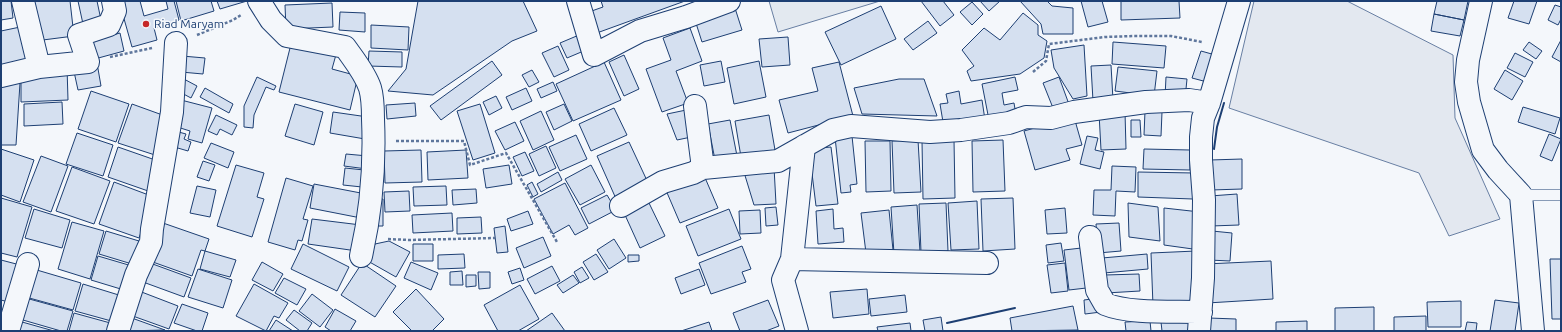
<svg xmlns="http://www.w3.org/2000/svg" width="1562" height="332" font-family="Ubuntu,sans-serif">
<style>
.green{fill:#e3e9f0;stroke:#687fa3}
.parking{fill:#e3e8f0;stroke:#687fa3}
.building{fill:#d5e0f0;stroke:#1d3f73}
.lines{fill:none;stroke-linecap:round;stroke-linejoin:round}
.service-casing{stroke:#1d3f73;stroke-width:12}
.minor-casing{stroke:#1d3f73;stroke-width:24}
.path{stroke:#5e769c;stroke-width:2.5;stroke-dasharray:3 2;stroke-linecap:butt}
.service{stroke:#f4f7fb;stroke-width:11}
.minor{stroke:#f4f7fb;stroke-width:22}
.wall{stroke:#1d3f73;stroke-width:2}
.poi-dot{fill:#c62828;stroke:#f4f7fb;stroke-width:1.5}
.labels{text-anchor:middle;stroke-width:3;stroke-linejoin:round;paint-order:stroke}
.poi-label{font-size:12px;fill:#1d3f73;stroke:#f4f7fb;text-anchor:start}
</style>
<rect width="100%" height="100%" fill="#f4f7fb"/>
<path class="green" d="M769,1H880L778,32Z"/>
<path class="parking" d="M1254,1H1347L1453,55L1455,118L1500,219L1449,236L1419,173L1229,108Z"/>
<path class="building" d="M1,1H11L13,18L1,20Z
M31,1H70L74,36L35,41Z
M78,1H97L101,20L83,24Z
M119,1H140L144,16L168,9L166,1H174L179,20L154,28L157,40L132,47Z
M176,1H211L214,11L181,21Z
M217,1H247L220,9Z
M418,1H523L537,31L512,41L433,95L388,91L406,69Z
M601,1H685L594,34L586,13L603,7Z
M921,1H943L954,15L940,26Z
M980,1H1000L989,11Z
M1020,1H1047L1052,6L1073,8V34H1043L1041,24Z
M1081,1H1102L1108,22L1088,27Z
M1121,1H1179L1180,18L1121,20Z
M1437,1H1468L1464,20L1434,14Z
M1514,1H1537L1529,24L1508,18Z
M972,2L983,14L972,25L960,12Z
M332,3L333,27L286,29L285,5Z
M734,5L742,30L702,42L694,17Z
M1555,5L1561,7V19L1558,25L1548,20Z
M881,6L896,39L841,65L825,32Z
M340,12L365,13V32L339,30Z
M1023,13L1038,25V35L1047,41L1044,58L1020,74L971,81L967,71L974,66L962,50L984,28L1000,40Z
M1434,14L1464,20L1460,36L1431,31Z
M928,21L937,33L913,50L904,39Z
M371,25L409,27L408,50L371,48Z
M25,26L32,61L1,67V31Z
M690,28L702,61L676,71L688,103L662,112L646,69L671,60L663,38Z
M120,33L124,51L91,60L87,42Z
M579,35L586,50L567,58L560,43Z
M788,37L790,65L762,67L759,39Z
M292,40L337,51L332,69L358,76L350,110L279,92Z
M1561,40V62L1552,57Z
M1113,42L1166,46L1164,68L1112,64Z
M1529,42L1542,51L1536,59L1523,50Z
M1084,45L1087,96L1073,99L1054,68L1051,50Z
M558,46L569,70L554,77L542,53Z
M369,51L402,52V67L368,66Z
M1201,51L1219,56L1211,83L1192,78Z
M1515,53L1533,62L1525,77L1507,68Z
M624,55L639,89L624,96L609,62Z
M182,56L205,58L203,74L181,72Z
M492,61L502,75L441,120L430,106Z
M721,61L725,82L704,86L700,65Z
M759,61L766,97L734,104L727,68Z
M604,62L621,100L573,121L556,84Z
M839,62L853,116L788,133L779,100L818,91L812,68Z
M97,63L101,86L78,90L73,67Z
M1111,65L1113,100L1093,101L1091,66Z
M67,67L68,100L21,102V79Z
M1118,67L1157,71L1154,96L1115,91Z
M532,70L539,82L529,87L522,75Z
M1505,70L1523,81L1512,100L1494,89Z
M257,77L276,86L274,90L266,87L254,115L253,128L244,127V106Z
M1015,77L1018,90L1002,93L1004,105L1014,103L1016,115L989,120L982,84Z
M1059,77L1070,107L1055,113L1043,83Z
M1166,77L1187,79L1185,99L1165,97Z
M182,78L197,86L191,98L176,90Z
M899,79H924L937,116L862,114L854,88Z
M1,82L20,83L16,145H1Z
M553,82L557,91L541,98L537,89Z
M205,88L233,104L229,113L200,97Z
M526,88L532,101L512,110L506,97Z
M91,91L129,104L116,142L78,129Z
M959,91L961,104L982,100L985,120L944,128L940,104L948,103L946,94Z
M496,96L502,108L489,115L483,102Z
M181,100L212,108L202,143L188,139L190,131L174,126Z
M62,102L63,124L24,126V104Z
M415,103L416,116L387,119L386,105Z
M132,104L168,117L155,155L118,143Z
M295,104L323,112L314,145L285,136Z
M480,104L495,153L473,160L457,111Z
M564,104L572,121L554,130L546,112Z
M1523,107L1560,118L1555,134L1518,122Z
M614,108L627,135L591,151L579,124Z
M691,109L696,136L677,140L667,114Z
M541,111L554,140L533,150L520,121Z
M1145,111L1162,112L1161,136L1144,135Z
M333,112L368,117L365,139L330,133Z
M1125,112L1126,149L1101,150L1099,113Z
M216,115L237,125L232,135L220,129L217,135L208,131Z
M769,115L775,150L741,157L735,121Z
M1074,117L1082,145L1066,149L1070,160L1035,170L1024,131Z
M730,120L738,161L716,165L708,124Z
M1131,120H1140L1141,137H1131Z
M515,122L524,141L505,150L495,131Z
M175,131L186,134L184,139L191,142L188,151L171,146Z
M77,133L113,145L103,176L66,164Z
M1549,134L1561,139L1552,161L1540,156Z
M576,135L587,159L560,171L549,147Z
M852,136L857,184L850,185L851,192L841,193L835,137Z
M1087,136L1098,138L1095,150L1104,152L1100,169L1080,164Z
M918,140L921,192L894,193L892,141Z
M954,140L955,198L923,199L922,141Z
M1003,140L1005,191L973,192L972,141Z
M865,141H890L891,191L866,192Z
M629,142L650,187L617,201L597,156Z
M211,143L234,152L228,168L204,158Z
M546,146L556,168L539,176L529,154Z
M118,147L161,162L151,192L108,177Z
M831,147L838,204L816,206L809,149Z
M1,149L34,160L20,202L1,195Z
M1144,149L1190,150V170L1143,169Z
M421,150L422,182L385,183L384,151Z
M466,150L468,178L428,180L427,152Z
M525,152L534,171L522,176L513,157Z
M346,154L368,156L367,169L344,166Z
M41,156L68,166L51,212L23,202Z
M1242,159V189L1211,190L1210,160Z
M203,161L215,165L209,181L197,177Z
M236,165L264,173L257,197L264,199L252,237L217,226Z
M509,165L512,184L486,188L483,169Z
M591,165L605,192L580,205L565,179Z
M1112,166L1136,167L1135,192L1116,191L1115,216L1093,215L1094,190H1111Z
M72,167L110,181L94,224L56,211Z
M774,167L776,204L754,205L743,169Z
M345,168L364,170L362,187L343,185Z
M558,172L562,180L541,192L537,184Z
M1138,172L1194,173L1193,199L1138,197Z
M703,173L718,208L680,223L665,188Z
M286,178L313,186L303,219L308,220L302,241L298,240L295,250L268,242Z
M114,182L154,197L139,238L99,224Z
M532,182L538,194L533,197L527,185Z
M565,183L588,228L575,235L569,225L553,234L534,199Z
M314,184L366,194L361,218L310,208Z
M197,186L216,190L210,217L190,213Z
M446,186L447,205L414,206L413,187Z
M476,189L477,203L453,205L452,190Z
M409,191L410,211L385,212L384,192Z
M1237,194L1239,225L1211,226L1210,196Z
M607,195L616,210L589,224L581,208Z
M1,198L32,207L17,257L1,253Z
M1013,198L1015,249L983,251L981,199Z
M373,199H383V226H373Z
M977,201L979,249L951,250L948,203Z
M649,203L665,236L640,248L625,215Z
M946,203L948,251L921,252L919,204Z
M1128,203L1158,207L1160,241L1129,237Z
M917,205L920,252L894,254L891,207Z
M776,207L778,225L766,226L765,208Z
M1065,208L1067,233L1047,234L1045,210Z
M1164,208L1200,212V250L1164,245Z
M34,209L70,220L62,248L25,238Z
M729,209L741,239L698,256L686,226Z
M833,209L834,229L843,228L844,242L818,244L816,211Z
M760,210L761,233L740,234L739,211Z
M889,210L893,250L866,253L861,213Z
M528,211L533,224L511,231L507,219Z
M452,213L453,231L413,233L412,215Z
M481,217L482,233L457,234V218Z
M312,219L361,225L357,251L308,244Z
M72,222L104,231L90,279L58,269Z
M163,223L209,239L205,251L201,250L192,276L150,261Z
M1119,223L1121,251L1098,253L1096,224Z
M505,226L508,252L497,253L494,228Z
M106,231L139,241L132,264L99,254Z
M1212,231L1232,233L1230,261L1209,260Z
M543,237L551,256L524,268L516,248Z
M614,239L626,258L609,269L597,250Z
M389,241L410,252L396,277L366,260L375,244Z
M1061,243L1064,261L1048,263L1046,245Z
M303,244L349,267L337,291L291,269Z
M413,244H433V261H413Z
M742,246L751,269L742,272L746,282L711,294L699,263Z
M1090,247L1095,287L1069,290L1064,250Z
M205,251L236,260L230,277L200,269Z
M1196,251L1197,304L1153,306L1151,253Z
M464,254L465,268L438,269V255Z
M596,254L608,272L594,280L583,262Z
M1147,254L1148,269L1104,273L1102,258Z
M628,255H639V261L628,262Z
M98,256L132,266L124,290L91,280Z
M1550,259H1561V319H1552Z
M1,260L24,266L12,303L1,300Z
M1271,261L1273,299L1207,303L1205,264Z
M262,262L283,274L273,291L252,280Z
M411,262L438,273L431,290L404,278Z
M150,263L191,278L184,297L143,282Z
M362,263L396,286L375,317L341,295Z
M1065,263L1068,291L1051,293L1047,265Z
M552,266L560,281L535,294L527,279Z
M582,267L589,278L580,283L574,272Z
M30,268L81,283L73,310L22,296Z
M520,268L524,280L512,284L508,272Z
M198,269L232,280L223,308L188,297Z
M699,269L705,285L681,294L675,278Z
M462,271L463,285H450V272Z
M478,272H490V288L479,289Z
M1139,274L1140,291L1106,293L1105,275Z
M466,275H476V286L466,287Z
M573,275L579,283L563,293L557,285Z
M284,278L306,289L297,305L275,293Z
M83,284L122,296L115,322L75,311Z
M254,284L288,303L279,318L274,316L266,331L236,316Z
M520,285L539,319L518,331H498L484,305Z
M416,289L444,319L432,331H412L393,312Z
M867,289L869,314L833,318L830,292Z
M139,291L178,306L169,329L130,315Z
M312,294L333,310L320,327L299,311Z
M905,295L907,312L871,316L869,299Z
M22,297L73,311L67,331H61L16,318Z
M1100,298L1101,312L1085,314L1084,300Z
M768,300L779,326L766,331H740L733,313Z
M1495,300L1519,303L1515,331H1490Z
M1461,301V327H1428L1427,302Z
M182,304L208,313L202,331H197L174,323Z
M1073,306L1078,330L1012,331L1010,318Z
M1374,307V331H1335V308Z
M335,309L356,321L350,331H331L325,327Z
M294,310L312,323L307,331H300L286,320Z
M74,313L114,324L112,331H69Z
M552,313L565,331H526Z
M1426,316V331H1394V317Z
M129,317L165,330L124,331Z
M941,317L943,331H925L923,320Z
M1209,318L1236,319V331H1209Z
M15,320L54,331H12Z
M276,320L293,331H269Z
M1188,320L1189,331H1162L1161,322Z
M1150,321L1151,331H1126L1125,322Z
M1307,321V331H1276V322Z
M709,322L712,331H681Z
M1467,322L1477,323L1476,331H1465Z
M910,323L911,331H878L877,327Z"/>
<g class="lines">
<g class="service-casing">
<path id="service" d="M1521,195H1561"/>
</g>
<g class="minor-casing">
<path id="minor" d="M23,1L39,67
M259,1L271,20L287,36L345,47C354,60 365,73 370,88C373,98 373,109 373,119C375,164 371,212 361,256
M578,1L594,55L640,31L686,17L729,1
M1481,1L1468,60L1466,82L1469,102L1483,150L1498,170L1521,195L1533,331
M1,76L39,67L88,62L79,35L109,25L115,11L113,1
M695,106L703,168
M621,206L663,182L693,173L703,168L778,161L833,130L851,126L930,132L961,130L1009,123L1026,117L1051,118L1074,112L1146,102L1189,100L1209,103
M1090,237L1097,290L1105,304C1129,314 1174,311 1201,312
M792,259L987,263
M8,331L28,264
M118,331L136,275L151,242L152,229L172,112L176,43
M797,331L783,280L792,259L804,146
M1199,331L1203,278L1204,200L1201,160V137L1203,118L1209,103L1239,1"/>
</g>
<path class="path" d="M197,35L233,20L241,15
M110,57L152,48
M1033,72L1046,61L1049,44L1105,37L1134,36H1171L1202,42
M396,141H464L470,165L506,153L557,242
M388,239L409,240L495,238"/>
<use href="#service" class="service"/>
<use href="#minor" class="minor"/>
<path class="wall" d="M1214,149L1217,127L1224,103
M947,323L1015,308"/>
</g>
<circle class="poi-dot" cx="146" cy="24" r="4"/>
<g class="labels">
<g class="poi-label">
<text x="154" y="28">Riad Maryam</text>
</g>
</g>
<rect width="1562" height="332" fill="none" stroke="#1d3f73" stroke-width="4"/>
</svg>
